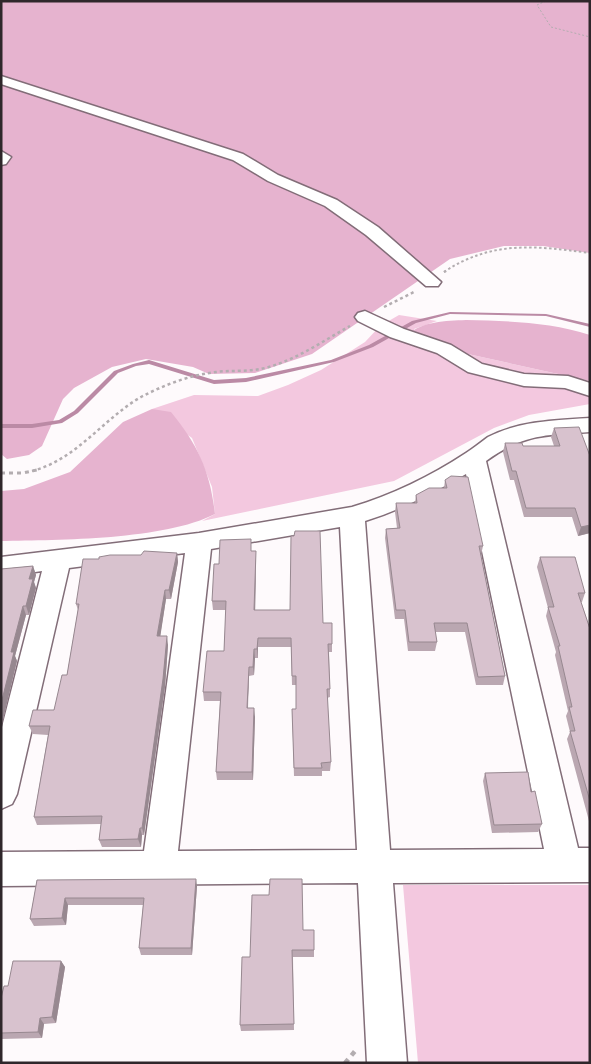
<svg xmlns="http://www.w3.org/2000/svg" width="591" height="1064" font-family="'Source Serif 4',serif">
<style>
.green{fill:#f3c8df}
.forest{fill:#e6b3cf}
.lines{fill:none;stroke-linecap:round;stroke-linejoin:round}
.stream{fill:#bb8aa5;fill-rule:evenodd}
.minor-casing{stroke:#826d78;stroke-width:3}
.path-far4{stroke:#b3adb0;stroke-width:1;stroke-dasharray:2 2;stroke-linecap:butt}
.path-far3{stroke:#b3adb0;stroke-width:2;stroke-dasharray:2.5 2.5;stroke-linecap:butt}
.path-far2{stroke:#b3adb0;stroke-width:2.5;stroke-dasharray:3 3;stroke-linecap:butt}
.path-far1{stroke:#b3adb0;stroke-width:3;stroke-dasharray:4 4;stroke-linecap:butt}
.path{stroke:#b3adb0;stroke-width:4.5;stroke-dasharray:5 5;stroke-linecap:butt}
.minor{fill:#fff;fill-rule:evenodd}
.wall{fill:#baa7b1}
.shaded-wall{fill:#978890}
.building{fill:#d8c2ce;stroke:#978890}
</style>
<rect width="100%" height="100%" fill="#fefafc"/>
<path class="green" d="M399,315L437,321L414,329L418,343L590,381V404L529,415L494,428L394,481L202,521L215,514L212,487L192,438L152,409L194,395L258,396L288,385L321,370L365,342L380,326Z
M403,885H590V1063H418Z"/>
<path class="forest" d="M1,1H590V253L543,246H504L450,259L312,354L255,373L209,374L193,367L146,359L112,367L74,388L63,399L42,446L29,455L7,459L1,454Z
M466,320C508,321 550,322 590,335V381L418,343L407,335C423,321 445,321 466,320Z
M152,409L171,412C198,445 210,471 215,514C164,540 60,540 1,541V491L24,489L70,472L123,422Z"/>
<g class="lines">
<path class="stream" d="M450,312L546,314L590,324V327L546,316L450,314L416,323L373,347L334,362L246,382L214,384L149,364L136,366L118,373L78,413L62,423L32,428H1V424H32L59,420L74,411L114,371L133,364L149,360L214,380L246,378L331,360L369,345L412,321Z"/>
<g class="minor-casing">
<path id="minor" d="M1,76L243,154L278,175L337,200L378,227L441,282L438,286H426L366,235L325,206L268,181L233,160L1,84Z
M1,151L11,157L6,164L1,165Z
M365,311L404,329L451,345L482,364L524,374L568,376L590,383V396L565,388L524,386L468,372L437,353L390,337L358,321L355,317L358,313Z
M590,418V432C547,435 522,434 486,461L578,848H590V882L393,883L407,1063H367L358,883L1,886V852L144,851L185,553L69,568L17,794L12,804L1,809V731L42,571L1,577V557L199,533L352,507C392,495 431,476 466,453C474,448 481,442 488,437C519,421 556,420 590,418ZM466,474L544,849L390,850L365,521C401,510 433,493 466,474ZM340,527L357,850L178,851L211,549Z"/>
</g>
<path class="path-far4" d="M546,1L537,5L551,27L590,37"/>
<path class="path-far3" d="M444,272C492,240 536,246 590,253"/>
<path class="path-far2" d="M444,272L446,271
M384,307L416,291
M32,471C76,460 103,419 141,397C164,385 190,375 216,372C232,370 249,372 265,368C296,360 323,341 350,326"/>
<path class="path-far1" d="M1,473H23L37,470"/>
<path class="path" d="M345,1063L356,1050"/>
<use href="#minor" class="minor"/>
</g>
<path class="wall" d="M554,428L590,533L578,536L572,517H524L514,480H510L503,452L505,443L523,446H554L551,437Z
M445,480L483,546L481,555L505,676L503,685H476L465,632H435L437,642L435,651H408L404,619H395L385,538L386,529L397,528L395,512L396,503H415L416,495L444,488Z
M177,553L178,562L171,599H166L160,636L168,645L165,687L144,835H142L141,847H102L99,840L101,824L37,825L34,817L48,735L33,734L29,726L54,710L67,675L78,610L76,604L99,559L141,555Z
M540,557L585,593L582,602H581L590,629V821H589L567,739L570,732L566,716L568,711L555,655L556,652L546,616L548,608L537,567Z
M256,560L255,610L323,623L332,644V652H329L330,689V697L327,698L331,762L330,771H322V776H294L292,709H296V685H292L291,647H258V658H255L254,675L249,676L248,708L255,717L253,780H217L216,772L220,701H204L203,692L224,651L226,610H213L212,601L219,564Z
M33,566L36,575L34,582L36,588L29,615H26L15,656L17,661L1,728V569Z
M485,773L531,792L542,824L538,832L492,833L483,781Z
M37,880L197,886L192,955H141L139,948L143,905H68L66,925L34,926L30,919Z
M303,930H314V957H293L294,1030L241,1031L240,1025L250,957Z
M61,961L65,967L56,1023L44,1024L42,1038L1,1039V998L8,986Z"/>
<path class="shaded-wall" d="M590,525V533L578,536L581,527Z
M256,551V560L255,619L254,610Z
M177,553L178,562L171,599L169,590Z
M33,566L36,575L34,582L36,588L29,615L26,606L29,579Z
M165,590L166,599L159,645L157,636Z
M23,606L26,615L15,656L17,661L1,728V704L11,652Z
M167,636L168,645L165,687L144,835L142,828Z
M258,638V658L257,649Z
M254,649L255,658L254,675L253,667Z
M249,667V676L247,716V708Z
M254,708L255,717L253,780L252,772Z
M140,828L142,835L141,847L138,839Z
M196,879L197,886L192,955L191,948Z
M65,898L68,905L66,925L62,918Z
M61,961L65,967L56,1023L52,1017Z
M40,1018L44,1024L42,1038L38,1032Z"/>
<path class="building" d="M579,427L590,456V525L581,527L575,508H526L516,471H512L505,443H522L523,446H560L554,428Z
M451,476L468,477L483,546H479L505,676L478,677L467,623H434L437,642H409L405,610H396L386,529L400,528L396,503H417L416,495L429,488H447L445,480Z
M295,531H320L323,623H332V644H328L330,689H327L331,762L321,763L322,768H294L292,709H296V676H292L291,638H258L257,649H254L253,667H249L247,708H254L252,772H216L221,692H203L207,651H224L226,601H212L214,564H219L220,540L251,539V551H256L254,610H290L291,536H294Z
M144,551L177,553L169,590H165L157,636H167L163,679L142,828H140L138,839L99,840L102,816L34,817L50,726H29L33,710H54L62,675H67L79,604H76L83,559H99V557L110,555H141Z
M540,557H575L585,593H578L590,629V801L570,731H575L569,707H572L558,646H560L548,607H554Z
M33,566L29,579H33L26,606H23L11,652H14L1,704V569Z
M528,772L531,792L535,791L542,824L494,825L485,773Z
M196,879L191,948H139L144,898H65L62,918L30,919L37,880Z
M270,879H302L303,930H314V950H292L294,1024L240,1025L242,957H250L252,895H269Z
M13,961H61L52,1017L40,1018L38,1032L1,1033V998L4,986H8Z"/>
<rect width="591" height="1064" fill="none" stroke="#2f272b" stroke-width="5"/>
</svg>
